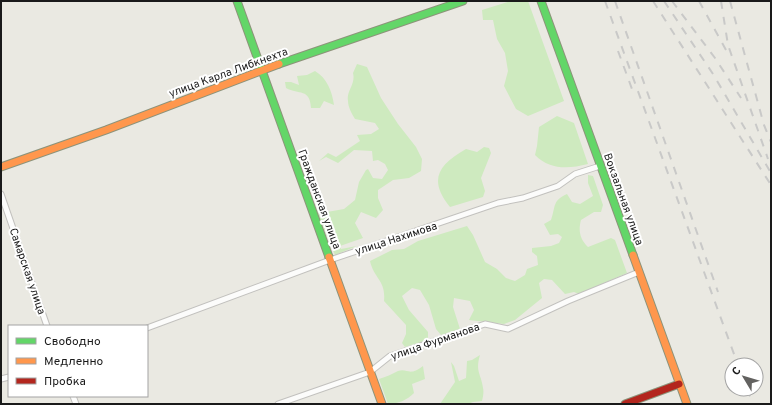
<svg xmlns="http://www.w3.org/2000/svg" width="772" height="405" font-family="Overpass,sans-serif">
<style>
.grass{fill:#ceeabf}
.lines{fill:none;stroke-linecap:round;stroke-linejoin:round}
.street-casing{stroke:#c2c1be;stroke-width:7}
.fast-casing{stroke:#8d937a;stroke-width:9}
.slow-casing{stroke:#8d937a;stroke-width:9}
.jam-casing{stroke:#8d937a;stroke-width:9}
.street{stroke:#fcfcfb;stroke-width:5}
.fast{stroke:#63d668;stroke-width:7}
.slow{stroke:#ff974d;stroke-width:7}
.jam{stroke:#b3261e;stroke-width:7}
.rail{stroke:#c9c9c8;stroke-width:2;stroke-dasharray:8 8;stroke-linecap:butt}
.labels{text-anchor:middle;stroke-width:4;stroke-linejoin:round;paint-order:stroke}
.street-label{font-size:11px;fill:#1a1a1a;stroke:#fff}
</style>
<rect width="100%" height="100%" fill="#eae9e2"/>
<path class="grass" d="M511,1H528L564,101L528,116L516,109L504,86L508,71L505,53L497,39L493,20H483L482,10Z
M357,64L367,67L381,98L398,124L416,147L422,159L421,171L409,178L393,180L378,190V198L383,210L376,218L361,212L355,223L363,238L340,246L341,249L357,246L335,255L316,211L320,208L327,212L344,209L355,200L359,182L366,170L368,169L373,178L382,179L388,170L385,164L378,160L373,161L372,151L354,150L338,163L326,157L319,161L328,153L336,157L360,141L357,135L371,134L379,129L375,123L355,119C352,114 348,107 348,101C346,91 356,84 353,73Z
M315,71C327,78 332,91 334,105L324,101L320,108H311C310,88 299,95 286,88L285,82H291L299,85L297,76L307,75Z
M557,116L574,123L588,164C568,169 550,170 535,155L537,146L539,127Z
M484,147L489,148L491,153L481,178L485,191L483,197L450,207C428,180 438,165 466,149L477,152Z
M588,175L593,176L603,205L601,212H594L581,220C578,231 580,239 588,247L611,238L615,240L627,273L579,294L574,292L565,294L552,280L544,279L539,283L542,298L515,320L504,324L469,320L474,310L470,301L454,298L453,307L460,329L441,335L436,329L429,305L420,290L412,288L402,296L409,310L428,332V340L405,347L402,343L406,334V325L384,301C386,280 374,279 370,261L392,250L404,249L418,241L467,226L473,235L485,262L497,269L506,278L515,281L525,275L527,269L538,265L537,256L532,252V248L551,246L559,243L562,237L558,234L550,235L544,224L551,220C556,206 552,201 567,194L572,202L580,204L593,196L588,183Z
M480,355C475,372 481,373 483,388C484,392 483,397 482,401L473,402L468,404H440L455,382L451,362L454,366L459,381L466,378L467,361L472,360Z
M423,366L425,379L412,384L414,393C407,400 398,404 388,404L379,379C386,377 392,374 398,371C408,368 409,377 423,366Z"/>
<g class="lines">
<g class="street-casing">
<path id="street" d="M1,194L47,326
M147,328L330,260L498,203L523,198L558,186L575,174L600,166
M1,379L9,377
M73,396L76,404
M278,404L370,372L390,356L485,324L508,329L568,301L639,272"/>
</g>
<g class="fast-casing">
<path id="fast" d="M237,1L329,257
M541,1L633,255
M279,64L463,1"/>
</g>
<g class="slow-casing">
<path id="slow" d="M1,167L106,130L279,64
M633,255L687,404
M329,257L382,404"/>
</g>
<g class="jam-casing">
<path id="jam" d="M625,404L679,384"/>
</g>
<use href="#street" class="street"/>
<use href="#fast" class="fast"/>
<use href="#slow" class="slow"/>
<use href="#jam" class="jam"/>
<path class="rail" d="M605,1L738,365
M615,1L718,292
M653,1L771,185
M664,1L713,74L771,173
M672,1L715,58L741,98
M699,1L726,50
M721,1L728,45L768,159
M730,1L764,125L771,142
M618,51L632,89
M747,389L753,404"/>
</g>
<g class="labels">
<g class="street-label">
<text transform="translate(228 72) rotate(-20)" y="4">улица Карла Либкнехта</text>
<text transform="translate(320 199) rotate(70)" y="4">Гражданская улица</text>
<text transform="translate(624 199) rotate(70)" y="4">Вокзальная улица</text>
<text transform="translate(396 238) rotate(-18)" y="4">улица Нахимова</text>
<text transform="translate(28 271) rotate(71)" y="4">Самарская улица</text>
<text transform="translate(435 341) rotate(-19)" y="4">улица Фурманова</text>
</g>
</g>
<rect width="772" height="405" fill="none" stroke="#1a1a1a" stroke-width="4"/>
<rect x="8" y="325" width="140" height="72" fill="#ffffff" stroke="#a3a3a3"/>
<rect x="16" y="338" width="20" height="6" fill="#63d668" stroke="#a3a3a3"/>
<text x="44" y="345" font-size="12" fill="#1a1a1a">Свободно</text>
<rect x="16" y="358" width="20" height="6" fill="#ff974d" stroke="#a3a3a3"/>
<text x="44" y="365" font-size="12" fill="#1a1a1a">Медленно</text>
<rect x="16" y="378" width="20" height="6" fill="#b3261e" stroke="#a3a3a3"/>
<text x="44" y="385" font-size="12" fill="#1a1a1a">Пробка</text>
<g transform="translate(744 377) rotate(308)"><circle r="19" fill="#ffffff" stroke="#a3a3a3"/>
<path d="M0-3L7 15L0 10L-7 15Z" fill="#636260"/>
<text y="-6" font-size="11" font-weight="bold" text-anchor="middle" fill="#1a1a1a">С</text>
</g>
</svg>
